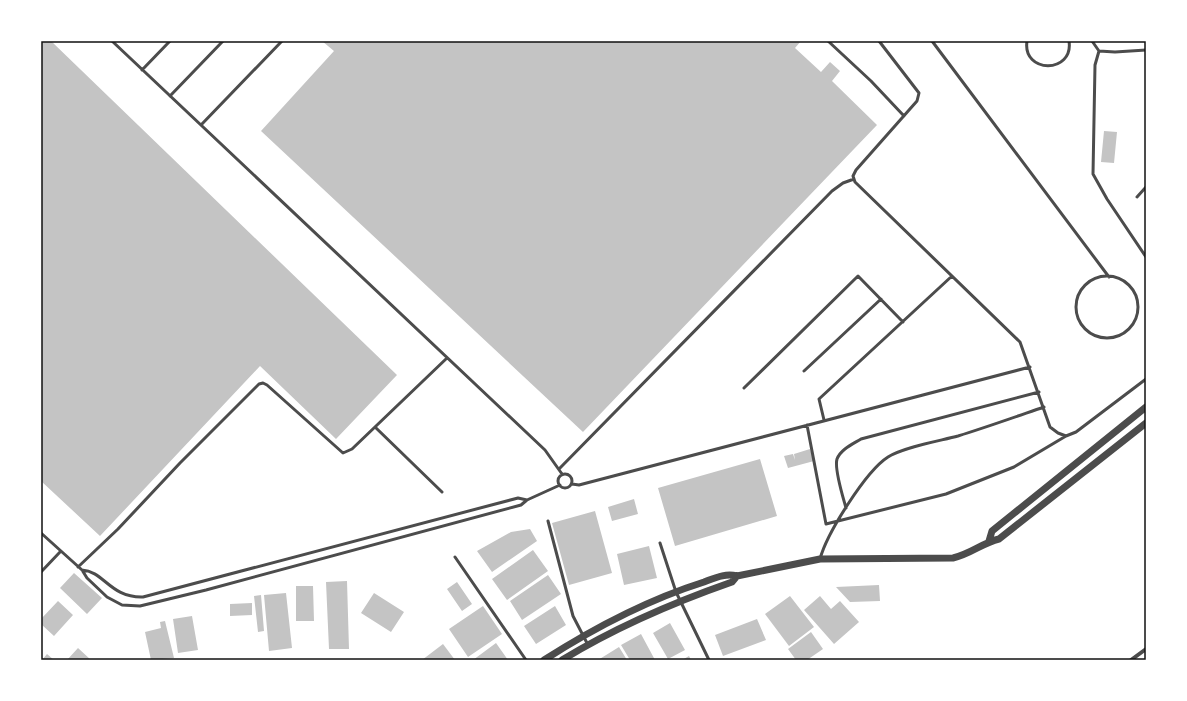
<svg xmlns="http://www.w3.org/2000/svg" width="1187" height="701" font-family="'Roboto Condensed',sans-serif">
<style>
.building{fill:#c4c4c4}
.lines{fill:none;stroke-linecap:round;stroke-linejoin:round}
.service{stroke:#4c4c4c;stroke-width:3}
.minor{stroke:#4c4c4c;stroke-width:4}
.tertiary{stroke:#4c4c4c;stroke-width:7}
.neatline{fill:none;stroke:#111;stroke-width:1.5}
</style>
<rect width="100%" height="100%" fill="#fff"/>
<path class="building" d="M41,41H51L397,375L336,439L260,366L100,536L41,481Z
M322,41H801L795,48L821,72L830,62L840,71L832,81L877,125L583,432L261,131L334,51Z
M1104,131L1117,132L1114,163L1101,162Z
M810,449L814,461L788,468L784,456L793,454L795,460L794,454Z
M760,459L777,516L675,546L658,488Z
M634,499L638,514L612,521L608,507Z
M595,511L612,573L569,585L552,523Z
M530,529L537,541L492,572L477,551L511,532Z
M649,546L657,578L624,585L617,554Z
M533,550L548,571L507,600L492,579Z
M74,573L102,598L87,614L60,588Z
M548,575L561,594L522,620L510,601Z
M347,581L349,649H329L326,582Z
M457,582L472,604L462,611L447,589Z
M879,585L880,601L850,602L836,587Z
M296,586H313L314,621H296Z
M286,593L292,648L269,651L264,595Z
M374,593L404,612L391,632L361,613Z
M261,595L264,631L258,632L254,596Z
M790,596L814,627L789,646L765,614Z
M820,596L831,609L840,601L859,622L834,644L804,610Z
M58,601L73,615L54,636L41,624V619Z
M252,603V615L230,616V604Z
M483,606L502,634L468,657L449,629Z
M555,606L566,625L536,644L524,626Z
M192,616L198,650L178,653L173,619Z
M757,619L766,640L723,656L715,635Z
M165,621L174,658L151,660L145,632L161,628L160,622Z
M670,623L685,650L668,659L653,633Z
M811,632L823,649L807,660H796L788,649Z
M641,634L655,660H630L621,645Z
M496,643L508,660H473Z
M443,644L455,660H422Z
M619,647L627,660H598Z
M78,648L91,660H67Z
M47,654L54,660H42Z
M689,656L691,660H682Z"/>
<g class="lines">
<path class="service" d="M112,41L545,450L562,474
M828,41L871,81L904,116
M879,41L919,93L917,101L856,170L853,176L855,182L1020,342L1050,427L1058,433L1066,436L1076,432L1146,379
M932,41L1109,277
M1027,41C1022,74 1074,74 1069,41
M1092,41L1099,51L1095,65L1093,174L1107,199L1146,257
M1099,51L1115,52L1146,50
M142,70L170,41
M170,96L223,41
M201,125L282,41
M1137,197L1146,187
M1076 307a31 31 0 1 1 62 0a31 31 0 1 1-62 0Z
M804,371L881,299
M744,388L858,276L903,322
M824,420L819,399L952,276
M807,425L826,524L946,494L1014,467L1066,436
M375,427L442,492
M559,469L832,191L843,183L854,179
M558 481a7 7 0 1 1 14 0a7 7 0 1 1-14 0Z
M572,484L579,485L1030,367
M846,508C843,497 834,469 837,459C841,449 853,444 861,439L1039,392
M548,521L573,616L588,645
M41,533L82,570L87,578L107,597L122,605L140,606L206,590L521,505L527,500L560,485
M660,543L676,592L709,660
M455,557L526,660
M820,559C827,533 866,471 888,457C904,447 939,441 958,436C987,427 1015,417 1044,407
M78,567L118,529L180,463L259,384L263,383L267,385L343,453L352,449L447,358
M82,570C104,571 110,598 143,597L518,498L527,500
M41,572L60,552"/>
<path class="minor" d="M1131,660L1146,649"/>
<path class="tertiary" d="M989,541L992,531L1146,407
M544,660C594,628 647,600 704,582C715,578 725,573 737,576L820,559L953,558C971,554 982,543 999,539L1146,423
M562,660C616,627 672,603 732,582L737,576"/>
</g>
<rect width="1187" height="701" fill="none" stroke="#ffffff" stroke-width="84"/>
<rect x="42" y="42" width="1103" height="617" class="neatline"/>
</svg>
